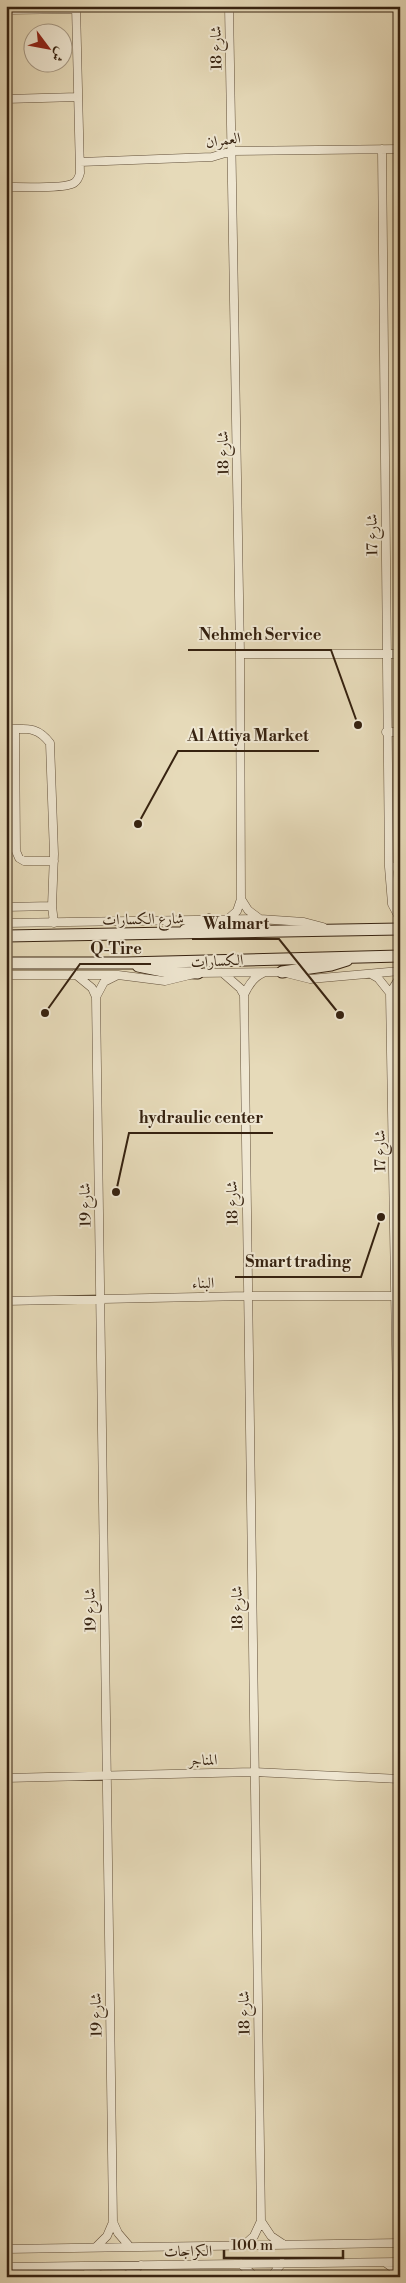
<svg xmlns="http://www.w3.org/2000/svg" width="406" height="2283" font-family="'Libre Bodoni',Amiri,serif">
<style>
.lines{fill:none;stroke-linecap:round;stroke-linejoin:round}
.street-casing{stroke:#62503a;stroke-width:9}
.secondary-casing{stroke:#362210;stroke-width:13}
.street{stroke:#efe7d2;stroke-width:8}
.secondary{stroke:#efe7d2;stroke-width:11}
.labels{text-anchor:middle;stroke-width:4;stroke-linejoin:round;paint-order:stroke}
.street-label{font-size:15px;fill:#362210;stroke:#efe7d2}
.leader{fill:none;stroke:#362210;stroke-width:2}
.callout-dot{fill:#362210;stroke:#efe7d2;stroke-width:2}
.callout-label{font-size:16px;text-anchor:middle;font-weight:bold;fill:#362210;stroke:#efe7d2;stroke-width:4;stroke-linejoin:round;paint-order:stroke}
</style>
<rect width="100%" height="100%" fill="#e6dab9"/>
<filter id="stains"><feTurbulence type="fractalNoise" baseFrequency=".004" numOctaves="4"/><feColorMatrix values="0 0 0 0 .2 0 0 0 0 .09 0 0 0 0 .02 0 0 0 .5 -.17"/></filter>
<radialGradient id="worn" r=".72"><stop offset=".6" stop-color="#630" stop-opacity="0"/><stop offset="1" stop-color="#630" stop-opacity=".3"/></radialGradient>
<g class="lines">
<g class="street-casing">
<path id="street" d="M6,10L76,9
M6,99L78,97
M382,149L389,867L392,904L400,919
M80,162L212,157L232,151L400,149
M6,187C19,187 65,189 74,183C77,181 79,177 80,173L76,6
M240,654H400
M6,729C27,729 37,726 50,743L54,854L52,906L54,923
M15,729L16,851L19,858L24,861H54
M386,732H400
M389,867L400,866
M241,899L248,910L260,919
M6,907L52,906
M228,919L237,911L241,899L240,654L229,6
M6,923L260,919L304,922L323,927
M75,974L92,988L96,997L113,2222L118,2233L130,2247
M224,974L240,988L244,995L261,2221L254,2236L243,2246
M371,974L378,978L390,993
M6,975H118L165,981L198,973L282,972L310,979L400,971
M400,977L390,993L400,1578
M244,995C248,986 253,977 263,973
M96,997L104,982L116,976
M6,1301L247,1296H399
M6,1778L253,1772L400,1779
M261,2221L271,2236L283,2244
M96,2247L107,2236L113,2222
M6,2249L400,2243
M386,2263L400,2273
M241,2264L255,2277
M6,2267L400,2262
M86,2267L103,2277
M124,2277L141,2265
M271,2277L282,2263"/>
</g>
<g class="secondary-casing">
<path id="secondary" d="M185,930L209,920
M6,936L400,929
M6,963H126L400,956
M138,966L168,972L198,973
M282,972L331,965L347,960"/>
</g>
<use href="#street" class="street"/>
<use href="#secondary" class="secondary"/>
</g>
<g class="labels">
<g class="street-label">
<text transform="translate(216 48) rotate(-91)" y="5">شارع 18</text>
<text transform="translate(223 140) rotate(-8)" y="5">العمران</text>
<text transform="translate(223 453) rotate(-91)" y="5">شارع 18</text>
<text transform="translate(372 535) rotate(-91)" y="5">شارع 17</text>
<text transform="translate(143 919) rotate(-1)" y="5">شارع الكسارات</text>
<text transform="translate(217 961) rotate(-3)" y="5">الكسارات</text>
<text transform="translate(380 1151) rotate(-91)" y="5">شارع 17</text>
<text transform="translate(232 1203) rotate(-91)" y="5">شارع 18</text>
<text transform="translate(85 1205) rotate(-91)" y="5">شارع 19</text>
<text transform="translate(203 1283) rotate(-1)" y="5">البناء</text>
<text transform="translate(237 1608) rotate(-91)" y="5">شارع 18</text>
<text transform="translate(90 1610) rotate(-91)" y="5">شارع 19</text>
<text transform="translate(203 1760) rotate(-2)" y="5">المناجر</text>
<text transform="translate(244 2013) rotate(-91)" y="5">شارع 18</text>
<text transform="translate(96 2015) rotate(-91)" y="5">شارع 19</text>
<text transform="translate(188 2251) rotate(-1)" y="5">الكراجات</text>
</g>
</g>
<path class="leader" d="M358 725L331 650H188M138 824L178 751H319M340 1015L279 939H192M45 1013L80 964H151M116 1192L129 1133H273M381 1217L361 1277H235"/>
<g class="callout-dot">
<circle cx="358" cy="725" r="5"/>
<circle cx="138" cy="824" r="5"/>
<circle cx="340" cy="1015" r="5"/>
<circle cx="45" cy="1013" r="5"/>
<circle cx="116" cy="1192" r="5"/>
<circle cx="381" cy="1217" r="5"/>
</g>
<g class="callout-label">
<text x="260" y="640">Nehmeh Service</text>
<text x="248" y="741">Al Attiya Market</text>
<text x="236" y="929">Walmart</text>
<text x="116" y="954">Q-Tire</text>
<text x="201" y="1123">hydraulic center</text>
<text x="298" y="1267">Smart trading</text>
</g>
<rect width="406" height="2283" fill="none" stroke="#e6dab9" stroke-width="25"/>
<rect x="8" y="8" width="391" height="2268" fill="none" stroke="#362210" stroke-width="2.5"/>
<rect x="12" y="12" width="381" height="2258" fill="none" stroke="#362210"/>
<g transform="translate(48 48) rotate(122)"><circle r="24" fill="#efe7d2" stroke="#a59884"/>
<path d="M0-4L9 19L0 12L-9 19Z" fill="#8f2418"/>
<text y="-8" font-size="14" font-weight="bold" text-anchor="middle" fill="#362210">ش</text>
</g>
<path d="M224 2250v8h119v-8" fill="none" stroke="#362210" stroke-width="2.5"/>
<text x="231" y="2250" font-size="15" fill="#362210" stroke="#efe7d2" stroke-width="4" paint-order="stroke">100 m</text>
<rect width="100%" height="100%" filter="url(#stains)"/>
<rect width="100%" height="100%" fill="url(#worn)"/>
</svg>
